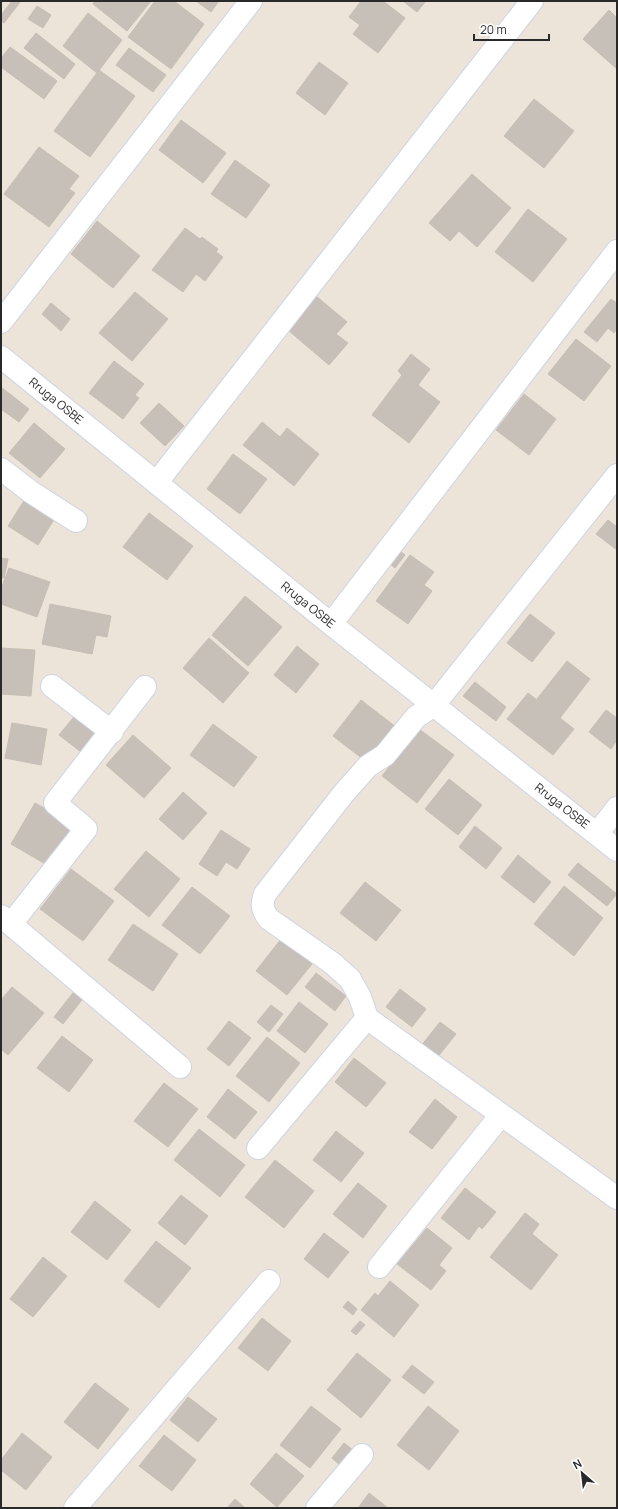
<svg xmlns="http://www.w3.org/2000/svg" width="618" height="1509" font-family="Manrope,sans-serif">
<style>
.building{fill:#c7c0b9;stroke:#c7bfb3}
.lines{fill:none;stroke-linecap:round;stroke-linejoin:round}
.minor-casing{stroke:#cfd4e3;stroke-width:24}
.minor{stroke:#fff;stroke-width:22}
.labels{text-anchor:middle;stroke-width:3;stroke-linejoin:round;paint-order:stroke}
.street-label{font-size:12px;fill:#292929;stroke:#fff}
</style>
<rect width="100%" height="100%" fill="#ece3d9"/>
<path class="building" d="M12,1H21L4,23L1,21V15Z
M95,1H151L127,31L93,4Z
M155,1H174L204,24L171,69L128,37Z
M196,1H219L211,12Z
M361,1H383L405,18L378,53L353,34L360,25L349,17Z
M403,1H426L417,12Z
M37,6L51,15L43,28L28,19Z
M609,10L617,18V69L583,39Z
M88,13L122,40L97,73L63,46Z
M36,33L75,64L64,79L24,48Z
M10,47L57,81L44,99L1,67V58Z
M129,48L166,75L153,92L116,65Z
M319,62L348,83L325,115L296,93Z
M99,70L135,96L90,157L54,131Z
M534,99L574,131L544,168L504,136Z
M181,120L226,153L203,183L159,150Z
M39,147L79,176L69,189L75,193L49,227L4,194Z
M235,160L270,185L246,218L211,194Z
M472,174L511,208L477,247L459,231L450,241L429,223Z
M528,209L567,239L533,282L495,252Z
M97,221L140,256L113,288L71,254Z
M185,228L200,239L202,237L218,249L216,252L223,257L205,281L196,274L183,292L152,270Z
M135,292L168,319L132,361L99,333Z
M316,296L347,322L336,334L348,343L329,365L288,330Z
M611,299L617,303V328L614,333L608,328L597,342L584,332Z
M51,303L70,319L61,331L42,314Z
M576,339L611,366L584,401L548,374Z
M411,354L430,369L418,385L440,402L409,443L372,415L402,375L398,371Z
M114,361L144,384L135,395L139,398L123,419L89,393Z
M1,387L29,409L19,422L1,409Z
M524,394L556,419L529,455L496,430Z
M159,403L184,426L165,446L140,423Z
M262,422L280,437L287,428L319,454L294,486L243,445Z
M34,423L65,449L40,478L9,453Z
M233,454L267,479L240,514L207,489Z
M25,499L55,518L38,545L8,526Z
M149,513L193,546L167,580L123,547Z
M608,520L617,527V550L596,534Z
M396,548L405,555L395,568L387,561Z
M410,555L434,572L424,585L432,591L408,624L376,601Z
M1,558L8,559L4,578H1Z
M9,568L50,582L37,617L1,604V589Z
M245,596L282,627L248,666L212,635Z
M50,604L111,616L107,637L96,635L92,654L42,644Z
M530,614L555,633L532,662L507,643Z
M209,638L249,673L223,703L183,668Z
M297,646L319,664L296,693L274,675Z
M1,648L35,650L31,696L1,694Z
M567,661L590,679L560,718L537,699Z
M475,682L506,707L496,721L463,696Z
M528,693L574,729L553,755L507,719Z
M361,700L396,727L368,763L333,736Z
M606,710L617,718V740L611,749L589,732Z
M78,712L100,729L81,752L59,735Z
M12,723L47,729L41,765L5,758Z
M213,724L257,757L234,787L190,755Z
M419,729L454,755L417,803L382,776Z
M133,735L171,768L144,798L106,765Z
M449,779L482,805L458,835L425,809Z
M183,792L207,813L183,840L159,819Z
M35,803L73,824L49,866L11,844Z
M475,826L502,848L486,869L459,847Z
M221,830L250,849L237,869L226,862L217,876L199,864Z
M146,851L180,879L149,917L114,889Z
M518,855L551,882L534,903L501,877Z
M578,863L617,894L607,906L568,875Z
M71,869L114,901L83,941L40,909Z
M365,882L401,910L376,941L340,913Z
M564,886L603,918L574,956L534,924Z
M192,887L230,916L200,954L162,925Z
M133,924L178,954L153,991L108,960Z
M281,939L312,964L287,995L256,971Z
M316,973L346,996L335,1011L305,987Z
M12,987L44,1013L8,1055L1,1049V1000Z
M76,989L85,996L63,1024L54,1017Z
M400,989L426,1009L412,1027L386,1007Z
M299,1002L328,1024L305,1053L277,1031Z
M271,1005L283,1014L269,1032L257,1022Z
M229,1021L251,1038L229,1066L207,1049Z
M440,1022L456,1034L436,1059L421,1046Z
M62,1036L93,1060L69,1092L37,1068Z
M267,1037L300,1063L269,1102L236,1076Z
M354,1058L386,1083L366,1107L335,1082Z
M164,1083L198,1109L168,1147L134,1121Z
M228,1089L257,1112L235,1139L207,1117Z
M435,1099L457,1117L432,1149L409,1132Z
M199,1129L245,1165L220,1197L174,1160Z
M336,1131L364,1153L341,1182L313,1160Z
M275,1160L314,1191L284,1228L245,1197Z
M358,1183L387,1206L363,1238L333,1214Z
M465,1188L496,1212L482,1229L479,1226L469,1240L441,1218Z
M181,1195L208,1216L185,1245L158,1223Z
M95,1201L131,1230L107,1260L71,1232Z
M525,1213L539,1224L532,1234L558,1255L531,1290L490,1257Z
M427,1228L452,1248L439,1265L446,1271L431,1290L397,1264Z
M324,1233L349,1252L328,1278L304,1259Z
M156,1241L191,1268L159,1308L124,1281Z
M43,1257L67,1276L33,1317L10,1299Z
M390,1281L419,1305L394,1337L361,1310L375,1293L378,1296Z
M348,1301L357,1309L353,1315L343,1307Z
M262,1318L291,1341L268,1371L238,1348Z
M360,1321L365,1325L356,1335L351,1331Z
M357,1353L391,1380L361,1418L327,1390Z
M412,1365L434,1382L424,1394L402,1377Z
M95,1383L129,1409L98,1449L64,1422Z
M188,1397L217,1419L198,1442L170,1420Z
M311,1406L341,1429L310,1468L280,1445Z
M428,1406L459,1431L429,1470L397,1445Z
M22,1433L52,1457L26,1490L1,1470V1460Z
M164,1435L196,1460L172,1491L139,1466Z
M344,1443L353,1450L341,1466L332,1458Z
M276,1453L304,1476L277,1507L250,1484Z
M369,1493L388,1508H358Z
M235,1499L245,1508H227Z"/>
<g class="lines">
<g class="minor-casing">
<path id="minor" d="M1,322L251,1
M1,357L331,624L617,850
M1,469L31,492L76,521
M157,482L532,1
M331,624L617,251
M52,686L112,732
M597,834L617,808
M1,916L180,1067
M11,924L86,829L55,803L145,687
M367,1018L617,1198
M258,1148L367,1018L360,997L350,979L332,963L269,919C262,910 261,905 265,894L344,793L368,766L385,755L416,717L434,705L617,475
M379,1267L501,1115
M75,1508L269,1281
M317,1508L362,1455"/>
</g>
<use href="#minor" class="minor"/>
</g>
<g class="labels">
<g class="street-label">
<text transform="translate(56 401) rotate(39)" y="4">Rruga OSBE</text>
<text transform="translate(308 605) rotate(39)" y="4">Rruga OSBE</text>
<text transform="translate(562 806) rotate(38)" y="4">Rruga OSBE</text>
</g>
</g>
<rect width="618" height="1509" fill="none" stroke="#292929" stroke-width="4"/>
<g transform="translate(582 1473) rotate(332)" stroke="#ffffff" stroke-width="3" paint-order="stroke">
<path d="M0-3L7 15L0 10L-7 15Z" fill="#292929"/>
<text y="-6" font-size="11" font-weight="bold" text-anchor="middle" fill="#292929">N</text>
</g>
<path d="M474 34v6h75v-6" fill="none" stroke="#292929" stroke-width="2"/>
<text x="480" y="34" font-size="12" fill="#292929" stroke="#ffffff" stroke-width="3" paint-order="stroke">20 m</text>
</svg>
